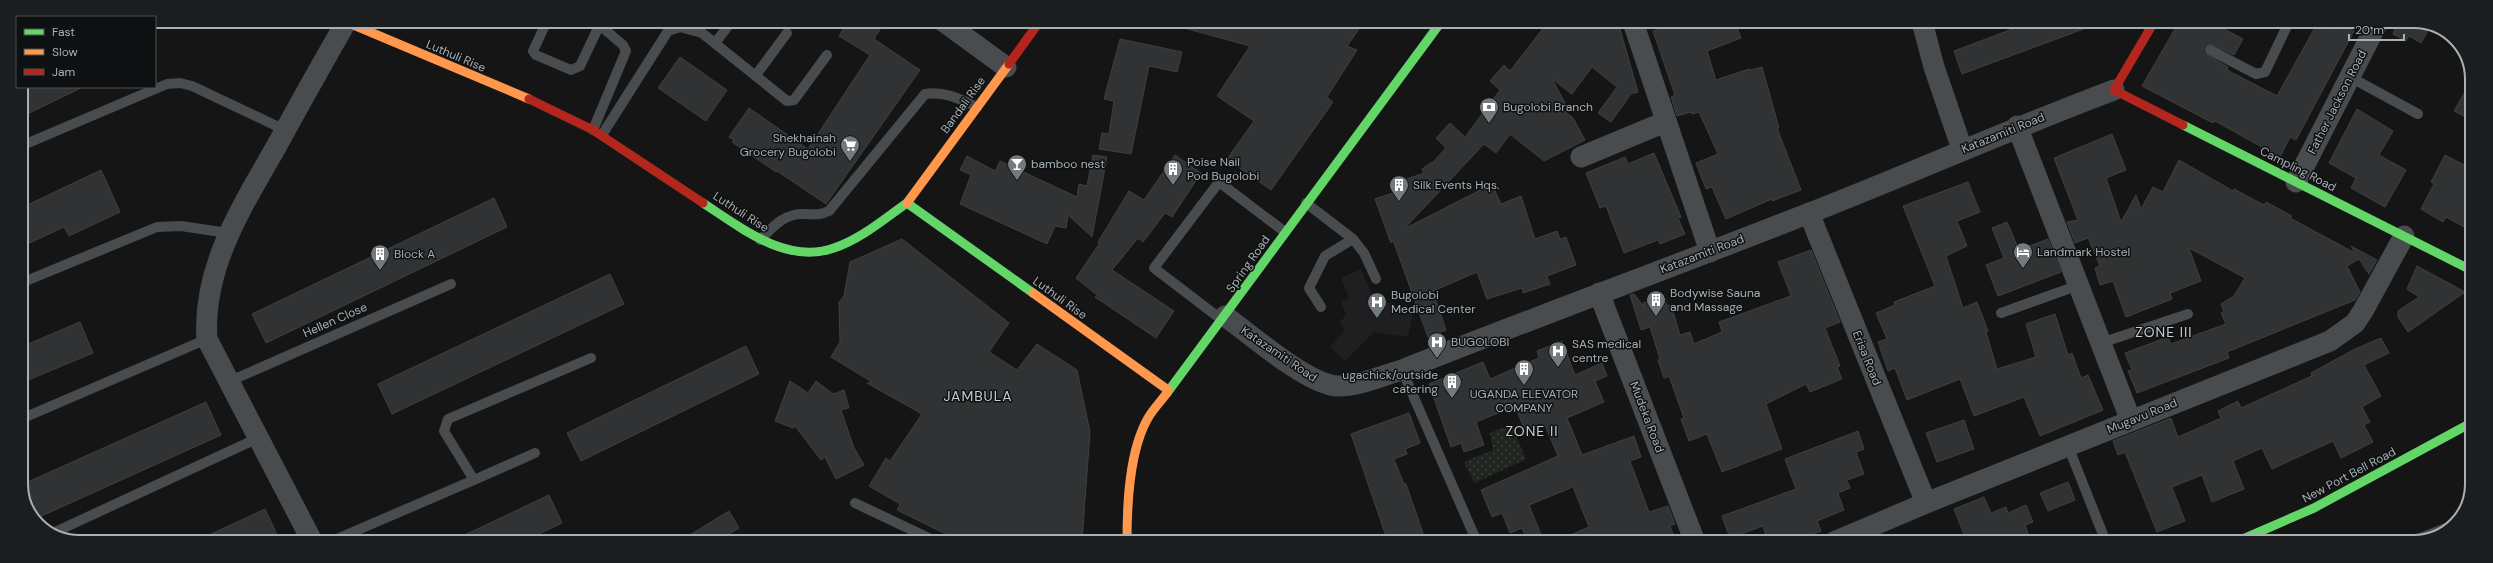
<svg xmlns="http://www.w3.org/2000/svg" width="2493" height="563" font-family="'DM Sans',sans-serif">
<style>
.built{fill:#1f1f21}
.garden{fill:url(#garden-dots)}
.building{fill:#313233;stroke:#3d4041}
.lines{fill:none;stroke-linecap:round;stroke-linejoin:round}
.lane{stroke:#494c4e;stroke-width:10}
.street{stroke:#494c4e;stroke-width:21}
.fast{stroke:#63d668;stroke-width:9}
.slow{stroke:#ff974d;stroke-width:9}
.jam{stroke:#b3261e;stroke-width:9}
.labels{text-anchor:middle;stroke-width:3;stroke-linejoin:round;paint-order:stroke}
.street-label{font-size:12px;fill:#a6b1b6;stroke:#0f1011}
.poi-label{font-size:12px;fill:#a6b1b6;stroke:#0f1011;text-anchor:start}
.quarter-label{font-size:14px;letter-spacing:1px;fill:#c7ced2;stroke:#0f1011}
.rim{fill:none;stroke:#a6b1b6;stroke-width:2}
</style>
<defs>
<pattern id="garden-dots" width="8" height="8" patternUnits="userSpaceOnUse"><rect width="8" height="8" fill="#20261f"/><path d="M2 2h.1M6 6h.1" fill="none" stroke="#3d433d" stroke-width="1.8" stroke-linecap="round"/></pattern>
</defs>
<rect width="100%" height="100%" fill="#151515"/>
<path class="built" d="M1361,269L1375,301L1396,304V309L1413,311L1408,337L1374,332L1345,361L1330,347L1345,330L1340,323L1346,314L1341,302L1349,298L1341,278Z"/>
<path class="garden" d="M1511,424L1526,459L1475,483L1464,462L1493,450L1490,433Z"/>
<path class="building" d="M848,21H885L874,39L920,70L826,204L777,171L776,172L732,142L734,140L729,137L749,108L808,149L870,55L839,36Z
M1177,22H1364L1347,46L1357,50L1327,97L1333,102L1271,190L1227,159L1254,121L1217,96L1250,46L1177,26Z
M1548,22H1618L1638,92L1631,94L1611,122L1598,113L1617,87L1592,67L1572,94L1552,79L1565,103L1561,108L1573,118L1585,140L1544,161L1510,134L1496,153L1484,144L1404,229L1492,184L1501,204L1521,196L1535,239L1557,231L1560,239L1566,237L1576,265L1547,276L1550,284L1523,293L1522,288L1487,299L1477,272L1433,291L1446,330L1428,337L1393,240L1391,243L1375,199L1393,193L1390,185L1424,173L1422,169L1434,161L1446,148L1436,138L1450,123L1465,137L1500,90L1490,81L1504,65L1510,71Z
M1680,22H1735L1741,38L1707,51L1716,80L1749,69L1750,70L1762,67L1779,128H1777L1801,190L1772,201V199L1726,219L1712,187L1706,189L1696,163L1718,154L1699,112L1692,114L1691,112L1677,116L1671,97L1675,95L1653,31Z
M2031,22L2097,24L1962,74L1954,51Z
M2179,22H2211L2243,39L2234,55L2210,44L2204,47V53L2228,67L2227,70L2277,96L2318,22L2335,30L2339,23L2354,31L2296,140L2290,137L2280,157L2215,121L2213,123L2142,86Z
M2390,22H2425L2431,25L2421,43L2409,36L2406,41L2393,34L2395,29L2389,26Z
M1120,39L1182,52L1177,72L1149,66L1131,154L1099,149L1102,133L1109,134L1114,101L1104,99Z
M680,57L727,90L706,121L658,88Z
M2472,80V120L2454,111Z
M21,87H83L21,117Z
M2357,109L2393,131L2379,155L2406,170L2385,207L2351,188L2356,178L2329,163Z
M2112,134L2126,170L2106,178L2121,222L2136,195L2141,209L2153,187L2163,192L2179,160L2233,191L2234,189L2264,205L2266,202L2292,216L2290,218L2355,253L2351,246L2377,260L2369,274L2359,259L2347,266L2360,292L2355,300L2227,352L2229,358L2137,393L2128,371L2132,370L2125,353L2168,337L2171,344L2226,324L2221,313L2224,311L2221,304L2234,296L2245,278L2189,248L2201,281L2170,293L2172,299L2126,317L2113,281L2100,285L2095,268L2100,266L2088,238L2075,243L2067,222L2078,220L2054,158Z
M1654,153L1681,217L1678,218L1685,234L1660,244L1658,240L1624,253L1606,206L1600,208L1586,173L1625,157L1628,164Z
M1093,155L1107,157L1092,237L1068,215L1066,228L1055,226L1047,244L960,204L971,175L960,170L967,156L995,171L1000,161L1077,197L1079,184L1087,186Z
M1175,155L1201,173L1172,217L1165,213L1143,242L1138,238L1112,270L1174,311L1156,338L1095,297L1097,295L1076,278L1099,244L1098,242L1129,191L1144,200Z
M2445,155L2472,169V231L2446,217L2443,222L2421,209L2434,184L2431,182Z
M101,170L120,212L69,236L64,227L21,247V208Z
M1968,182L1980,212L1957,221L1967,246L1946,256L1963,308L1977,302L1988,331L1986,332L1997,369L2036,357L2026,324L2055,314L2068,355L2072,353L2081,378L2088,375L2103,410L2040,436L2024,397L1974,416L1960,379L1907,400L1895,368L1888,371L1878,342L1887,339L1876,313L1895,305L1894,302L1935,286L1903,206Z
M494,198L507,227L266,343L252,314Z
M2007,222L2019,250L2048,239L2061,272L1998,296L1986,265L2004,258L1992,228Z
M902,239L1009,323L989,352L1017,370L1037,344L1077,370L1090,432L1082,541H960L897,510L900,504L869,486L886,458L890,461L922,414L867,383L872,382L831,357L840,342L839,302L844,296L850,262Z
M1811,250L1840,322L1825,328L1840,366L1837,367L1842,379L1810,392L1806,384L1766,404L1782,449L1722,472L1707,434L1689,441L1681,419L1684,418L1669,376L1664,378L1658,360L1660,359L1650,327L1641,330L1630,295L1634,294L1645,308L1643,303L1664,296L1667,306L1671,305L1680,335L1690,332L1694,344L1722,332L1719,322L1791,296L1778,262Z
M2417,266L2465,292L2408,332L2398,317V311L2419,297L2407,289Z
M610,274L624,304L392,414L378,384Z
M80,322L93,353L21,383V347Z
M2381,338L2389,353L2364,365L2381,396L2362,407L2370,422L2364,425L2373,442L2341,458L2333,441L2272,469L2262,448L2233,461L2244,489L2212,502L2202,475L2172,487L2185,521L2157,532L2125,452L2118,455L2113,441L2171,418L2178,437L2221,418L2218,411L2238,401L2241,408L2281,390L2312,376L2311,373L2355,349Z
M1562,341L1575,375L1602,363L1607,376L1595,381L1604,402L1567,418L1582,455L1634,436L1641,457L1630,461L1649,512L1668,506L1675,524L1670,526L1676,542H1554L1589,527L1573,487L1529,505L1544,542H1528L1522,528L1510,533L1502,513L1492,517L1481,490L1558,456L1545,425L1526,433L1515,406L1476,422L1484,445L1464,452L1461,443L1451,447L1429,384L1483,362L1490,379L1539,358L1537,351Z
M746,346L759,374L581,461L567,433Z
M790,381L808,393L816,381L833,394L844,390L849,408L841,410L854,448L864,465L836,479L825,457L821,460L795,426L793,428L775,421Z
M206,402L221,435L35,519L21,492V485Z
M1409,413L1420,443L1405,449L1407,454L1394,459L1404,484H1406L1426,542H1388L1351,434Z
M1964,420L1974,449L1937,462L1926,433Z
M1858,431L1864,449L1856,452L1864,474L1847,480L1850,488L1838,493L1844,510L1817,521L1821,531L1802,538L1800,534L1780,542H1768L1763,526L1730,538L1722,516L1796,489L1785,459Z
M2068,482L2075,500L2048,511L2040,493Z
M549,495L562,523L524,541H452Z
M1984,497L1991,513L2006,507L2008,513L2026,505L2033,522L2025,525L2031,542H1967L1954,509Z
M265,509L280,541H196Z
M729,511L739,528L717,541H680Z"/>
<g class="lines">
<path class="lane" d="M547,21L533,51L536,55L571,70L580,66L600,24
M715,43L732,21
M2210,50L2256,74L2265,72L2289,22
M756,75L787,33
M2350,77L2418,114
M593,130L626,51L623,45L596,22
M602,135L668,31L680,27L702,33L787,101L794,100L827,55
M21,146L167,84L180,83L192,86L285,130
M1306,203L1353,239L1325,256L1309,288L1321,307
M1353,239L1364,253L1376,279
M760,240C772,228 783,214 802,214C813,214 818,216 829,211L925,94C945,91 960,99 977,107
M21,283L157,227L181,226L228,233
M2001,313L2079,285
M1222,320L1154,268L1219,182L1285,232
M2101,343L2188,314
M1402,370L1477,542
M230,381L451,284
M21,419L207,339
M2068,446L2106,542
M474,480L535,453
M855,503L935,541
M53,533L258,438
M332,541L474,480L444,431L448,419L591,358
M2410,542L2454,525"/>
<path class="street" d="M943,21L1006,67
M1633,22L1710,252
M1922,22L1934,67L1962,149
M2017,126L2131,421
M1581,157L1665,122
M2296,182L2378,22
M1809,213L1926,503
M1599,293L1695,542
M1225,316C1251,335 1306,383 1336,386C1357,387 1381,376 1402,370C1536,317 1672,267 1807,214C1910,174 2010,129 2114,90
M312,541L207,339C202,268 242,207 276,147C299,105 322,64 346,22
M1834,542L1926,503L2330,341L2355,323L2363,311L2404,236"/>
<path class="fast" d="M2183,125L2471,270
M703,203C740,227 786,265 834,248C861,239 884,219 907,203L1033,293
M1167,393L1441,22
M2236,542L2314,508L2471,423"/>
<path class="slow" d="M344,21L529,99
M907,203L1009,64
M1033,293L1168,390
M1127,541C1127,504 1129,451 1148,418C1153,409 1161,401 1167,393"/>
<path class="jam" d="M2154,22L2114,90L2183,125
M1009,64L1040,21
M529,99L593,130L703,203"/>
</g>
<defs>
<g id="bank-pin" transform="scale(1)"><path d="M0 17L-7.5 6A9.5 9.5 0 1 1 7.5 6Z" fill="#737a7e" stroke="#0f1011"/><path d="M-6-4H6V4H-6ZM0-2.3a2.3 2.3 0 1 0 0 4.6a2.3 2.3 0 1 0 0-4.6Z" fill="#fff"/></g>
<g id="supermarket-pin" transform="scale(1)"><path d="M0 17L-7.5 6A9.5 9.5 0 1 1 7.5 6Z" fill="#737a7e" stroke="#0f1011"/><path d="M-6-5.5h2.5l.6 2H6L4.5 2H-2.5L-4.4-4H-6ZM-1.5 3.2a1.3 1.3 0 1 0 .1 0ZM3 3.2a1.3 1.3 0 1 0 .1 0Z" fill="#fff"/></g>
<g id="bar-pin" transform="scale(1)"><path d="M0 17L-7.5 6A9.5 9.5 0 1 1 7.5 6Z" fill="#737a7e" stroke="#0f1011"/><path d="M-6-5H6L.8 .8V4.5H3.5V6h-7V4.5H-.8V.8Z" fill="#fff"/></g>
<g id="building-pin" transform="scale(1)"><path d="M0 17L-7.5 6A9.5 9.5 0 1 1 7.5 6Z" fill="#737a7e" stroke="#0f1011"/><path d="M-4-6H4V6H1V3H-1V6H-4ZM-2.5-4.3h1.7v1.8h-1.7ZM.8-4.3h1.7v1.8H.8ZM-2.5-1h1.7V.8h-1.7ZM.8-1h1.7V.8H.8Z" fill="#fff"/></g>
<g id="hotel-pin" transform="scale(1)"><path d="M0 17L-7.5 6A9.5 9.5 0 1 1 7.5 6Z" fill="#737a7e" stroke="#0f1011"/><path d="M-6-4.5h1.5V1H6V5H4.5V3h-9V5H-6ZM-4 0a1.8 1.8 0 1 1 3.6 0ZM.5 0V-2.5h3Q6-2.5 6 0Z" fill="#fff"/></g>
<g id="hospital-pin" transform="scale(1)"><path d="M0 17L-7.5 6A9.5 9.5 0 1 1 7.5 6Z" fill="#737a7e" stroke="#0f1011"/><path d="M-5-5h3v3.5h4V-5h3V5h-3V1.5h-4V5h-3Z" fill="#fff"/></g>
</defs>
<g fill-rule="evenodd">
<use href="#bank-pin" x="1489" y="107"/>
<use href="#supermarket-pin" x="850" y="145"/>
<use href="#bar-pin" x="1017" y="164"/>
<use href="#building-pin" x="1173" y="169"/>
<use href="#building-pin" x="1399" y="185"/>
<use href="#hotel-pin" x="2023" y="252"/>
<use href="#building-pin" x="380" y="254"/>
<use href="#building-pin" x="1656" y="300"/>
<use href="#hospital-pin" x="1377" y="302"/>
<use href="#hospital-pin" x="1437" y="342"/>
<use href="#hospital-pin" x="1558" y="351"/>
<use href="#building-pin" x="1524" y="369"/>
<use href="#building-pin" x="1452" y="382"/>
</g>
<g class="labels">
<g class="street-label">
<text transform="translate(456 56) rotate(23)" y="4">Luthuli Rise</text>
<text transform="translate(2337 102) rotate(-63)" y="4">Father Jackson Road</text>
<text transform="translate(963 105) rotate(-54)" y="4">Bandali Rise</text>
<text transform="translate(2003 133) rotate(-22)" y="4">Katazamiti Road</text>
<text transform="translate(2298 169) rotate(27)" y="4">Campling Road</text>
<text transform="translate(741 212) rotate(33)" y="4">Luthuli Rise</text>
<text transform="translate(1702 254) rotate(-21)" y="4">Katazamiti Road</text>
<text transform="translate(1248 264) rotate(-55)" y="4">Spring Road</text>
<text transform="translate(1060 298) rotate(36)" y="4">Luthuli Rise</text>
<text transform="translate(335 320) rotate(-24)" y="4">Hellen Close</text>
<text transform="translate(1279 354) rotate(34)" y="4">Katazamiti Road</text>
<text transform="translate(1867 358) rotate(68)" y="4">Erisa Road</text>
<text transform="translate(2142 416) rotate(-22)" y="4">Mugavu Road</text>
<text transform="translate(1647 417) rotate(69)" y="4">Mudeka Road</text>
<text transform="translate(2349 475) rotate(-28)" y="4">New Port Bell Road</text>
</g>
<g class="poi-label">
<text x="1503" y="111">Bugolobi Branch</text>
<text x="836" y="142" text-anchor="end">Shekhainah<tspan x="836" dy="14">Grocery Bugolobi</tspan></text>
<text x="1187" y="166">Poise Nail<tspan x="1187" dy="14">Pod Bugolobi</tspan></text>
<text x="1031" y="168">bamboo nest</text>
<text x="1413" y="189">Silk Events Hqs.</text>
<text x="2037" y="256">Landmark Hostel</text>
<text x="394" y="258">Block A</text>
<text x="1670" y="297">Bodywise Sauna<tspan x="1670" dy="14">and Massage</tspan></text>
<text x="1391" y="299">Bugolobi<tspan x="1391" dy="14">Medical Center</tspan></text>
<text x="1451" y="346">BUGOLOBI</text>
<text x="1572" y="348">SAS medical<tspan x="1572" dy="14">centre</tspan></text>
<text x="1438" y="379" text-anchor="end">ugachick/outside<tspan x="1438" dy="14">catering</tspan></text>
<text x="1524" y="398" text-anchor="middle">UGANDA ELEVATOR<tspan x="1524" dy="14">COMPANY</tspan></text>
</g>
<g class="quarter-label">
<text x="2164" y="337">ZONE III</text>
<text x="978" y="401">JAMBULA</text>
<text x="1532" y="436">ZONE II</text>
</g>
</g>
<path d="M0 0H2493V563H0ZM79 28H2414A51 51 0 0 1 2465 79V484A51 51 0 0 1 2414 535H79A51 51 0 0 1 28 484V79A51 51 0 0 1 79 28Z" fill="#1b1d1e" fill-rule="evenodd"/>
<path class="rim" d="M79 28H2414A51 51 0 0 1 2465 79V484A51 51 0 0 1 2414 535H79A51 51 0 0 1 28 484V79A51 51 0 0 1 79 28Z"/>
<rect x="16" y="16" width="140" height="72" fill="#0f1011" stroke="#4b5053"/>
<rect x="24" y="29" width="20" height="6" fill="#63d668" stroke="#4b5053"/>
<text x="52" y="36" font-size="12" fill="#a6b1b6">Fast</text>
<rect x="24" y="49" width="20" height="6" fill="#ff974d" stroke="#4b5053"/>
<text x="52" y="56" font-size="12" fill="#a6b1b6">Slow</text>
<rect x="24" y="69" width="20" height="6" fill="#b3261e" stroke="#4b5053"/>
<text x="52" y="76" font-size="12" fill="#a6b1b6">Jam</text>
<path d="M2349 34v6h55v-6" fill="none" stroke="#a6b1b6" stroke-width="2"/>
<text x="2355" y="34" font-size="12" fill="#a6b1b6" stroke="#0f1011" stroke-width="3" paint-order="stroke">20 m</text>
</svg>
